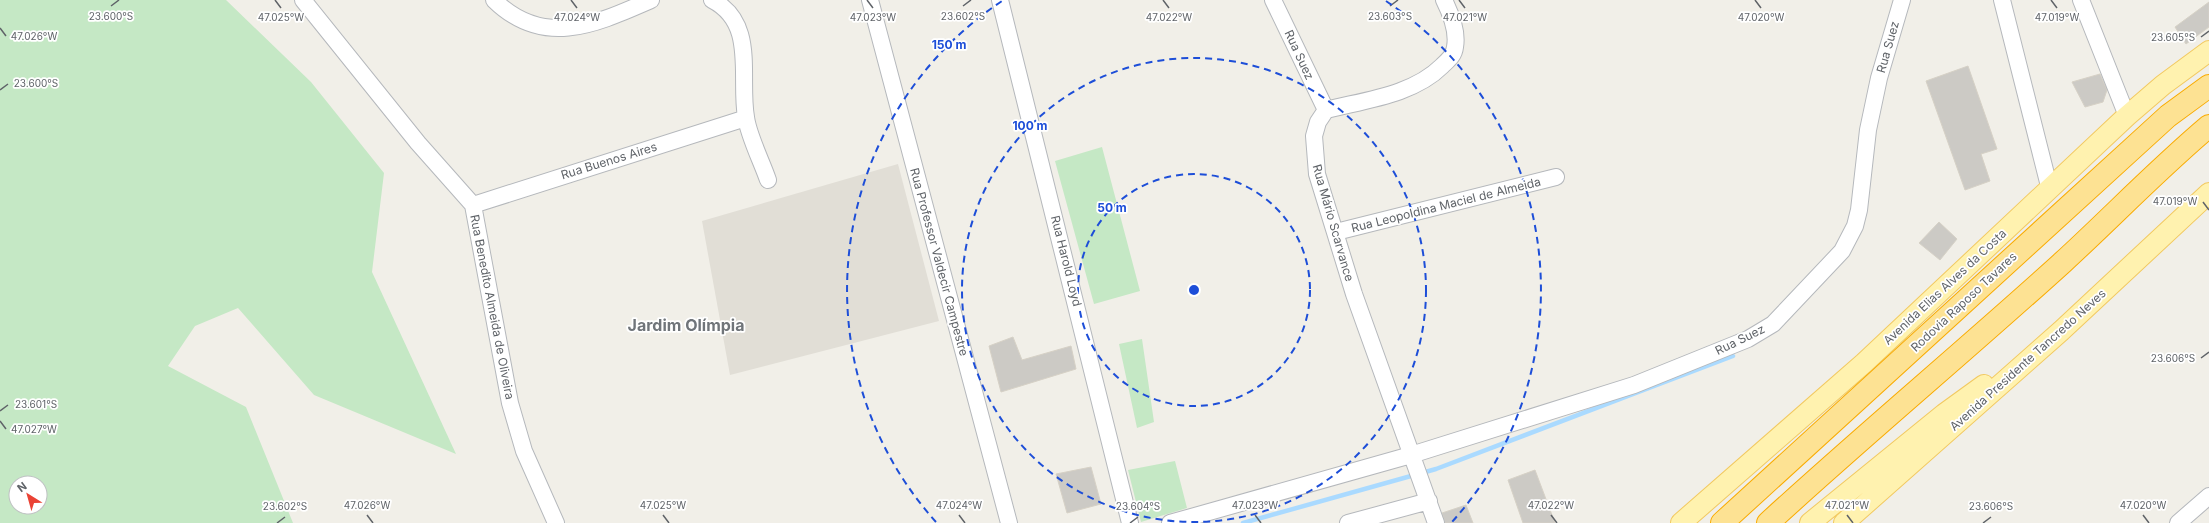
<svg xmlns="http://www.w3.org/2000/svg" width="2209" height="523" font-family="Inter,sans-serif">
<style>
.education{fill:#e1ded6}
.green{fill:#c5e8c5;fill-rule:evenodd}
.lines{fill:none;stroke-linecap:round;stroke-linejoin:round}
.stream{stroke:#aadaff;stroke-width:4.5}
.building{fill:#cccac5;stroke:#d6d1c6}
.minor-casing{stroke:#b5b8bc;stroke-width:18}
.major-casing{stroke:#f2c960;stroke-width:22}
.highway-casing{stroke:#f9ab00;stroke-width:24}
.minor{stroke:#fff;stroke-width:16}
.major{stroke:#fff2af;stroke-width:20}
.highway{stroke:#fde293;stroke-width:22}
.ticks{fill:none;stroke:#5f6368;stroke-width:1.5}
.ring{fill:none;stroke:#1d4ed8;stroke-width:2;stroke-dasharray:7 5}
.labels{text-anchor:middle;stroke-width:3.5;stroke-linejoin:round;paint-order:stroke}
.street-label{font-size:12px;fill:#5f6368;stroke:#fff}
.district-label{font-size:16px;font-weight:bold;fill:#70757a;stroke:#fff}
.ticks-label{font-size:10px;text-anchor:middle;fill:#5f6368;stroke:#fff;stroke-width:3.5;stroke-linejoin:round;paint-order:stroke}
.centre{fill:#1d4ed8;stroke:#fff;stroke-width:2}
.ring-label{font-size:12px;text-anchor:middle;font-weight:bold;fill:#1d4ed8;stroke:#fff;stroke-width:3.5;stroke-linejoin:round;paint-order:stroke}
</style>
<rect width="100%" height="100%" fill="#f1efe8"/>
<path class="education" d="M898,164L939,321L730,375L702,221Z"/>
<path class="green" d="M0,0H226L311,82L384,173L372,272L456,454L314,395L238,308L195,326L168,366L246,407L293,523H0ZM16,483H40V507H16Z
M1102,147L1140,291L1094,304L1055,161Z
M1142,339L1154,422L1137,428L1119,344Z
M1175,461L1187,508L1141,522L1128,470Z"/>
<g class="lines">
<path class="stream" d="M1243,523L1436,469L1733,356"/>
</g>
<path class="building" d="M2209,2V27L2186,44L2175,27Z
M1968,66L1997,149L1981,154L1990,181L1965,190L1926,81Z
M2100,74L2107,90L2103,102L2085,107L2072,82Z
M1939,222L1957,239L1940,260L1919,243Z
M1013,337L1022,360L1071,346L1076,369L1001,392L989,346Z
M1091,467L1101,504L1067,513L1056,474Z
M1535,470L1555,523H1523L1508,480Z
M1466,505L1473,523H1445L1442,513Z"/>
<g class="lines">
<g class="minor-casing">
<path id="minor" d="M303,0L418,143L473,205L510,403L524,451L556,523
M494,0C544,49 596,24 651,0
M712,0C757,23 739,77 746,117C748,135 762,162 768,180
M870,0L1009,523
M1000,0L1130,523
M1273,0L1326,110
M2002,0L2050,190
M2081,0L2127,116
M473,205L746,118
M1336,232L1556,177
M1170,523L1411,455L1634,385L1748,339L1773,324L1842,251L1855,226L1859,210L1868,130L1879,78L1902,0
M1348,523L1429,501
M1436,523L1354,294L1317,174L1314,136L1318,122L1326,110C1365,100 1413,95 1442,66C1448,60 1454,56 1455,47C1458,31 1451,14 1444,0
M2178,523L2209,496"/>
</g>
<g class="major-casing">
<path id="major" d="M1681,523L1864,363L2127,116L2163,85L2209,51
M1810,523L1944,414L1984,385
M1844,523L2061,331L2209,193"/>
</g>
<g class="highway-casing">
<path id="highway" d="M1722,523L2168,116L2209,86
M1768,523C1865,434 1966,350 2063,262C2112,217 2158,169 2209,126"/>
</g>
<use href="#minor" class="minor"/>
<use href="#major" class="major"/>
<use href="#highway" class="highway"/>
</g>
<path class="ticks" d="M275,0L281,8M571,0L577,8M867,0L873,8M1163,0L1169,8M1459,0L1465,8M1755,0L1761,8M2051,0L2057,8M111,6L119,0M963,6L971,0M1390,6L1398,0M0,28L6,36M2201,37L2209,31M0,90L8,84M2203,202L2209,210M2201,358L2209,352M0,411L8,405M0,421L6,429M367,515L373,523M663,515L669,523M959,515L965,523M1255,515L1261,523M1551,515L1557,523M1847,515L1853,523M2143,515L2149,523M277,523L285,517M1130,523L1138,517M1983,523L1991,517"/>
<g class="ring">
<circle cx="1194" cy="290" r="116"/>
<circle cx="1194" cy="290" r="232"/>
<path d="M936 522A347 347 0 0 1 1002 1M1386 1A347 347 0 0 1 1452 522"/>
</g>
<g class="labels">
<g class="street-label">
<text transform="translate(1888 47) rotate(-74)" y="4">Rua Suez</text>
<text transform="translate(1299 55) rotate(65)" y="4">Rua Suez</text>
<text transform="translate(609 161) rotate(-17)" y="4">Rua Buenos Aires</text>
<text transform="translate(1446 205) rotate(-14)" y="4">Rua Leopoldina Maciel de Almeida</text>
<text transform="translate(1333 223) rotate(74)" y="4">Rua Mário Scarvance</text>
<text transform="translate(1066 261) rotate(76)" y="4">Rua Harold Loyd</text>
<text transform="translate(939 262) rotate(75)" y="4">Rua Professor Valdecir Campestre</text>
<text transform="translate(1945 287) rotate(-43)" y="4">Avenida Elias Alves da Costa</text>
<text transform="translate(1964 302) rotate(-43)" y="4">Rodovia Raposo Tavares</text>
<text transform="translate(492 307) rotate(79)" y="4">Rua Benedito Almeida de Oliveira</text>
<text transform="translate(1740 340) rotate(-26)" y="4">Rua Suez</text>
<text transform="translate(2028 360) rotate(-42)" y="4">Avenida Presidente Tancredo Neves</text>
</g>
<g class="district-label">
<text x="686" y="331">Jardim Olímpia</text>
</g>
</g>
<g class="ticks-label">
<text x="111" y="20">23.600°S</text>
<text x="963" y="20">23.602°S</text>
<text x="1390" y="20">23.603°S</text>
<text x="281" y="21">47.025°W</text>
<text x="577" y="21">47.024°W</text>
<text x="873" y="21">47.023°W</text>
<text x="1169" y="21">47.022°W</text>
<text x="1465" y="21">47.021°W</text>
<text x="1761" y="21">47.020°W</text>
<text x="2057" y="21">47.019°W</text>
<text x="34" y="40">47.026°W</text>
<text x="2173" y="41">23.605°S</text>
<text x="36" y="87">23.600°S</text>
<text x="2175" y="205">47.019°W</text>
<text x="2173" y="362">23.606°S</text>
<text x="36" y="408">23.601°S</text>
<text x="34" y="433">47.027°W</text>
<text x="367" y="509">47.026°W</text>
<text x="663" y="509">47.025°W</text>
<text x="959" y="509">47.024°W</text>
<text x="1255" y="509">47.023°W</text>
<text x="1551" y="509">47.022°W</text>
<text x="1847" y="509">47.021°W</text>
<text x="2143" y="509">47.020°W</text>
<text x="285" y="510">23.602°S</text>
<text x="1138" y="510">23.604°S</text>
<text x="1991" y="510">23.606°S</text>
</g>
<circle cx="1194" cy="290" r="6" class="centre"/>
<g class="ring-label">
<text x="949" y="49">150 m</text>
<text x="1030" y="130">100 m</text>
<text x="1112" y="212">50 m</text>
</g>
<g transform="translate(28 495) rotate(323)"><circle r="19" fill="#ffffff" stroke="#bfc1c3"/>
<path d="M0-3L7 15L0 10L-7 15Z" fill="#ea4335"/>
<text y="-6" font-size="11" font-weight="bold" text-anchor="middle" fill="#5f6368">N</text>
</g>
</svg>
